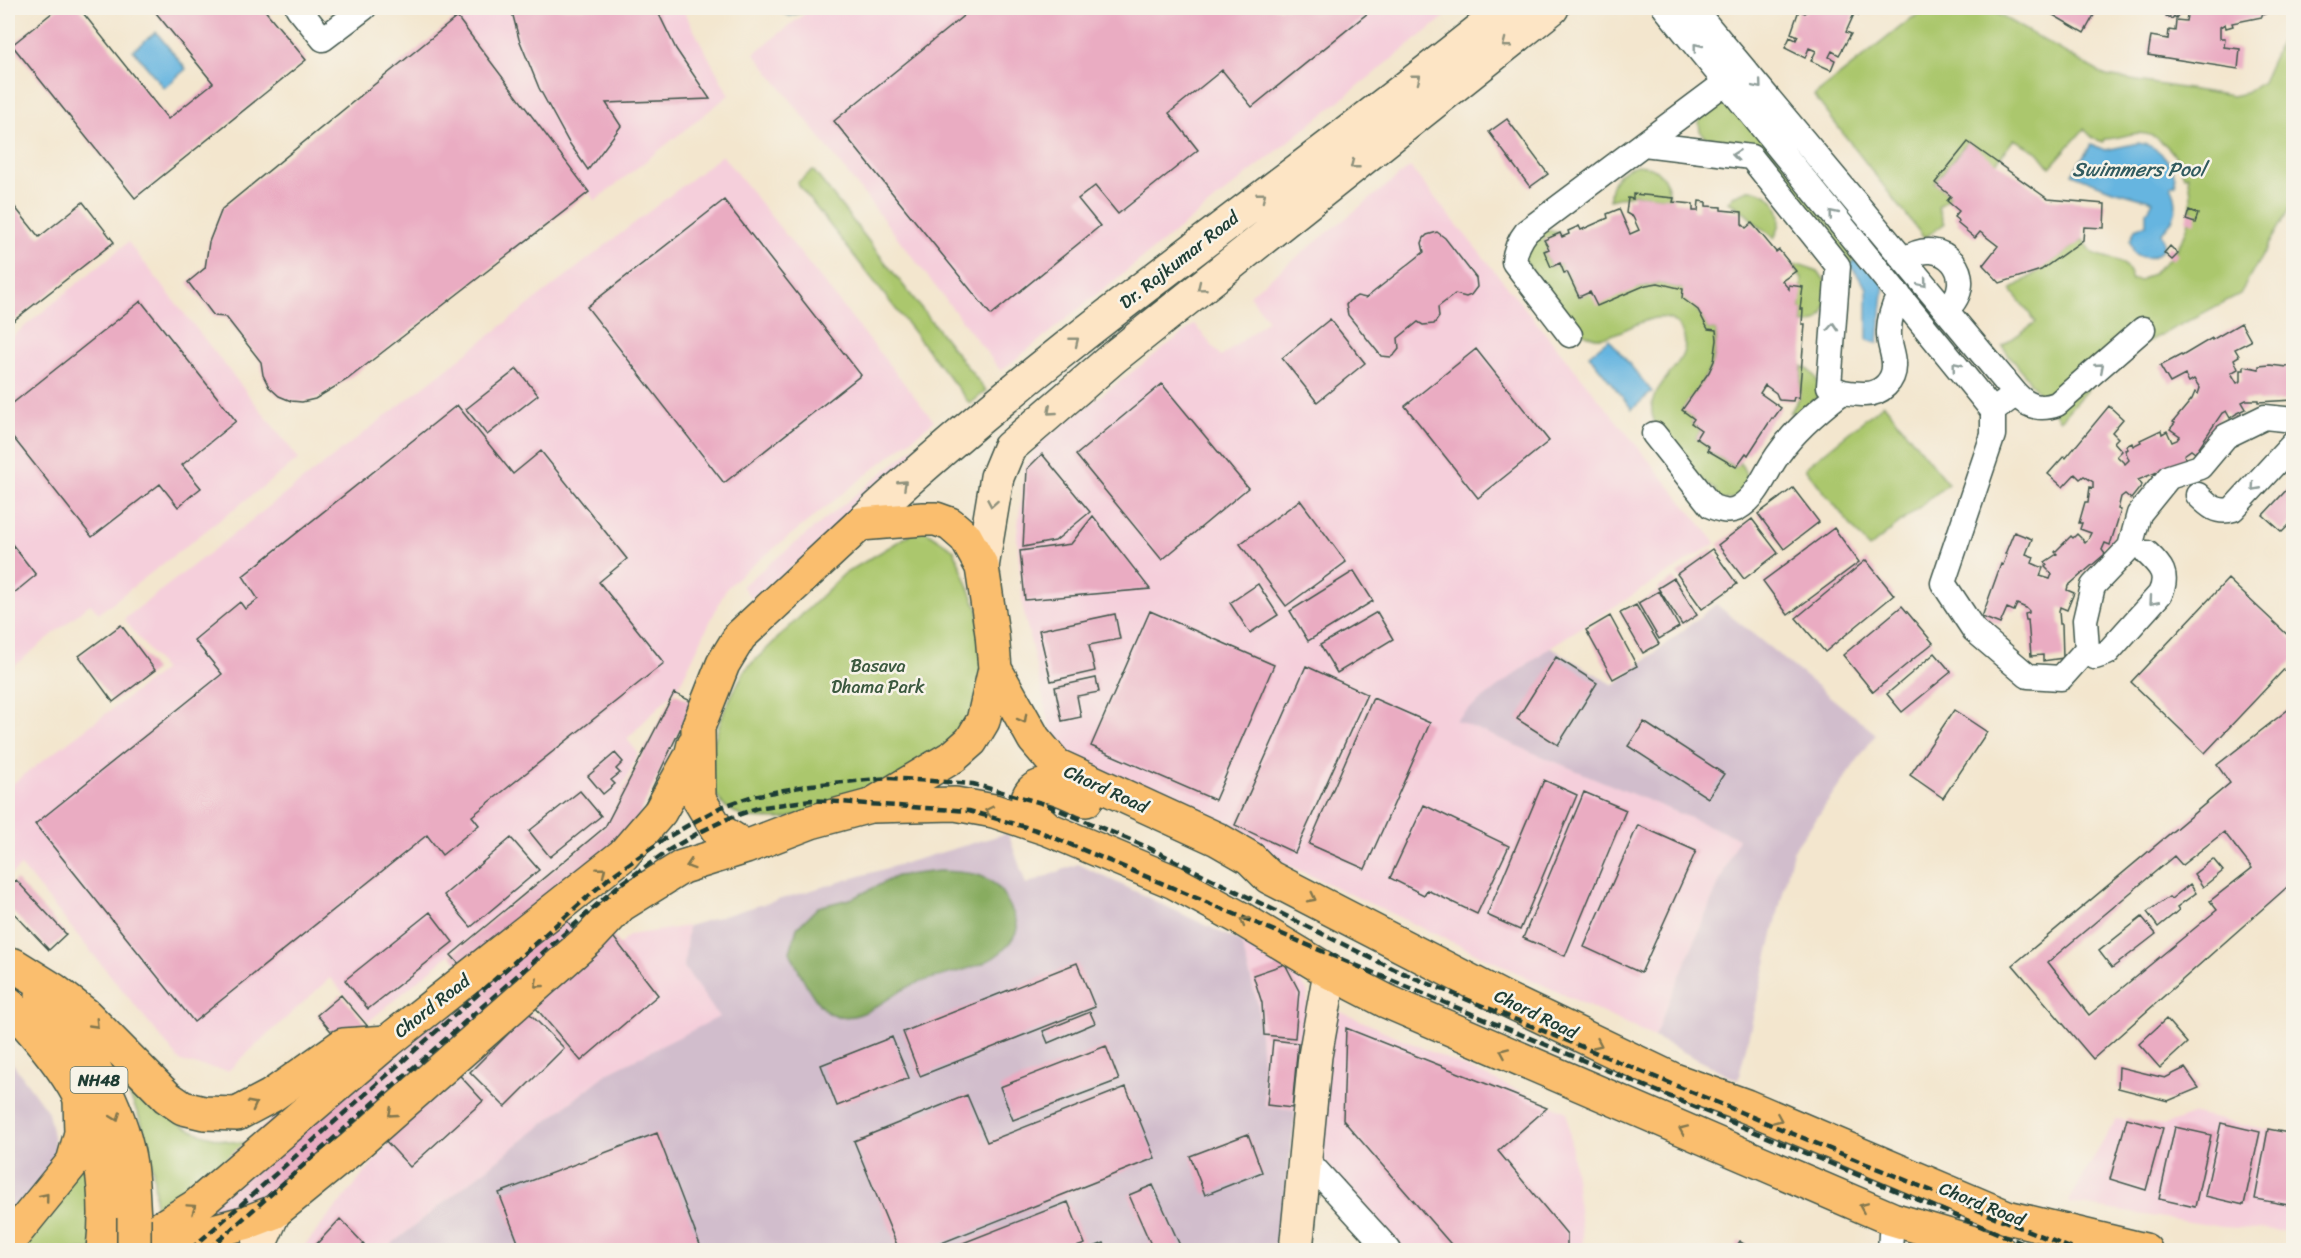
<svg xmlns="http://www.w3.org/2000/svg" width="2301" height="1258" font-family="Sriracha,sans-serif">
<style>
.built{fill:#f5cfdb}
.industrial{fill:#d1bdcc}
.green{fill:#abc76d;stroke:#658250;stroke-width:1.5}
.forest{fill:#88ac60;stroke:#54744a;stroke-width:1.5}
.water{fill:#66b5e0;stroke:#42798a;stroke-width:1.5}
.building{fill:#eaacc2;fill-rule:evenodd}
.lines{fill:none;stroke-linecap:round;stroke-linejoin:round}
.street-casing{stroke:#3f564b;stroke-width:27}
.secondary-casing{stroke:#3f564b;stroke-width:36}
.primary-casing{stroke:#3f564b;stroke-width:36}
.highway-casing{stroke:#3f564b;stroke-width:36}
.street{stroke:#fff;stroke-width:24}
.secondary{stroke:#fde5c5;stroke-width:33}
.primary{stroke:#fabe6e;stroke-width:33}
.highway{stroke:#fabe6e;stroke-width:33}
.rail{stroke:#1f3d34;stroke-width:4.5;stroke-dasharray:9 4.5;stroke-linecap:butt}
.highway-bridge-casing{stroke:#3f564b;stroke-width:36;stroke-linecap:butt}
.highway-bridge{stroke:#fabe6e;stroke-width:33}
.oneway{stroke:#8e917c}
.oneway2{stroke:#8f9e9a}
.oneway3{stroke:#82774e}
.labels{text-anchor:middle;stroke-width:5;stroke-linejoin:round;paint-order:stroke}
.shield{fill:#f7f3e8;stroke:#60746a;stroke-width:1.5}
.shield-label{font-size:16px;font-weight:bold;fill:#1f3d34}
.street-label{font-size:18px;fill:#1f3d34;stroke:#f7f3e8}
.park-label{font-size:18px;fill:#3b593f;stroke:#f7f3e8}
.water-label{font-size:20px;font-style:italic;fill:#315b5f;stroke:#f7f3e8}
</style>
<rect width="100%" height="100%" fill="#f7f3e8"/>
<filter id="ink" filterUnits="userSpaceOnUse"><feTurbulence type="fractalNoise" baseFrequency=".0167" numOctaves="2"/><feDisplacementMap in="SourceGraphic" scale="12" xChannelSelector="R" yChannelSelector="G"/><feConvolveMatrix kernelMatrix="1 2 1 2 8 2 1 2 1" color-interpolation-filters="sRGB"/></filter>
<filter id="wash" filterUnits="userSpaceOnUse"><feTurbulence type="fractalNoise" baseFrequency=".008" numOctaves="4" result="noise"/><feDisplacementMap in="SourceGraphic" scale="24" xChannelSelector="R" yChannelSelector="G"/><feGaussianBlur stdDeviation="1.35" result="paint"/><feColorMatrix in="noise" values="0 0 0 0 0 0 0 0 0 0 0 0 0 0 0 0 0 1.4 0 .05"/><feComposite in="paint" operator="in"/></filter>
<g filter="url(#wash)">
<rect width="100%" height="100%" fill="#f3e6ce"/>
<path class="built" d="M466,8H682L729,95L595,201L457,17Z
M812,8H1456L1001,371L754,53Z
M722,155L934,421L738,577L726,589L679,686L627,739L638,753L607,824L368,1022L330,978L228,1071L181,1062L21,866L8,877V787L164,670L124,619Z
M1410,167L1716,543L1550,647L1456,720L1738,838L1654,1037L1073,764L1050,727L1023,609L1017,535L1025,466L1039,443L1195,324L1221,357L1268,320L1249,295Z
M128,242L299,459L99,613L90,604L8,671V340Z
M937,429L947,441L752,599L742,586Z
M688,926L684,967L720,1017L609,1072L384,1250H301L391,1141L630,935Z
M1241,942L1293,966L1308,993L1296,1110L1265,1106L1258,1005Z
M1332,1008L1567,1112L1584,1250H1404L1320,1157Z
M2194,1114L2293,1135V1231L2222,1227L2068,1203L2116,1119L2165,1125Z"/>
<path class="industrial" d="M1716,604L1876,734L1793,851L1738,1080L1654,1037L1738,838L1455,720L1550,647L1614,685Z
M1008,833L1026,884L1078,864L1241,942L1258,1005L1265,1106L1296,1110L1278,1250H384L609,1072L719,1017L684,967L688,926Z
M8,1057L48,1112L59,1164L8,1227Z"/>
<path class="green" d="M1932,8H1987L2106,76L2232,96L2246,93L2262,82L2293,14V202L2240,294L2126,353L2093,383L2060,420L2002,346L2036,322L2011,290L2083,240L2093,253C2112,262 2124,254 2132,280L2136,279L2139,281C2181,259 2199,222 2188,175L2184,176C2178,154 2158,129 2132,134C2122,136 2115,139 2104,139L2103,142L2093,138L2084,129L2050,167L2039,153L2014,139L1996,163L1967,142L1935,183L1951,196L1938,207L1944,224L1924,238L1814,96L1912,18Z
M1724,100L1731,101L1862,255L1850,265L1762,157L1744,146L1706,137L1700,131L1699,121L1701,116Z
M1637,165C1657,166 1668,178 1670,198L1633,194L1610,200C1609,182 1619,169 1637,165Z
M813,170L986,391L970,404L797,183Z
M1748,190C1774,189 1789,216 1774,238C1769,232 1764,231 1759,226C1745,215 1746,210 1728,202L1733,196Z
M1546,230L1560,233L1544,240L1549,249L1544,252L1551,267L1560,263L1564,273L1567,272L1579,297L1590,292L1635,289L1658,283L1683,289C1691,303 1702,314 1708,329L1716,330C1720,363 1700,385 1682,410L1694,419L1691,423L1701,430L1696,438L1709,447L1707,450L1735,467L1739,462C1750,475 1747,483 1740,497L1714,502L1716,490C1699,481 1690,466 1678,452C1671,443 1660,433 1655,423C1637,385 1699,365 1682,332C1663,295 1622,341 1595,337C1590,336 1583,333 1579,330C1572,324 1567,315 1562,308C1549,292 1537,277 1525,261V247Z
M1801,265L1818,271L1828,285C1827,304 1827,325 1802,324L1803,310L1800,309L1802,279L1792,266Z
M1802,366C1815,372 1820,381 1818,396L1804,412L1790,413L1799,398Z
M1884,404L1948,484L1869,548L1805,468Z
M921,528L954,550L978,610L984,668L968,725L952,744L865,798L784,819L744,818L724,806L709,785L710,753L725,708L745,670L844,574Z
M118,1062C135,1079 152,1099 170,1116C193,1137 232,1143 262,1145L155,1219C157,1159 145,1114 111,1065Z
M83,1160L92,1192L95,1250H10Z"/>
<path class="forest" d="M939,871C968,873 990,870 1006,899C1010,906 1016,917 1017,925C1018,930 1015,934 1013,938C993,973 941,971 908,987C883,999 859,1027 829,1013C816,1007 796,966 790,952L797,928L818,907L853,898L897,876Z"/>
<path class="water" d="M773,8H812L790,16Z
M156,32L186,69L164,88L133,50Z
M2138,143C2159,145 2174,163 2176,184L2171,186C2180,204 2177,219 2161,233C2170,252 2150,265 2134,253L2130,241L2135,229L2146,224V211L2149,209L2153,201L2110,189L2072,174L2091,145L2106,150Z
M1862,255L1884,283L1878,343L1867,340V288L1850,265Z
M1609,339L1652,392L1632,409L1589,355Z"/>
<g id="blocks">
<path class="building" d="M58,8H79L168,119L213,83L152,8H263L306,60L135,198L12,45Z
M511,8H656L676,49L710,99L606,103L621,126L588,170L568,141L539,88L519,39Z
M973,8H1366L1369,12L1252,107L1222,70L1169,113L1198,150L1118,214L1095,186L1078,199L1100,226L991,315L834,121Z
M1808,8H1864V11L1859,15L1853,11L1850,13L1854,14L1846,32L1851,34L1839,55L1832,51L1829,57L1835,60L1831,70L1811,61L1816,51L1809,48L1805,58L1785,48L1790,37L1796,40L1798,36L1791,33L1799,10L1805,13Z
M2041,8H2084L2083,9L2094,15L2084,33Z
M2154,8H2266L2267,13L2262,15V17L2232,23L2233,26L2226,28L2225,24L2220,27V38H2225L2224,47L2240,49L2238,69L2148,55L2151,36L2168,39L2169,30L2175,31L2176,20L2186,21L2188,10L2182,9L2176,18L2174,16L2172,19L2166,16L2168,13Z
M457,17L589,192L348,379L315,399L302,402L291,401L279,396L269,387L263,375L261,362L226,317L214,316L188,282L205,268L209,242L222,209Z
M1507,119L1548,174L1530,187L1489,132Z
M1968,142L2048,199L2105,204L2104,228L2084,227L2083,240L2041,270L2000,283L1983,265L1998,246L1980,232L1975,238L1957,223L1959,221L1954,217L1959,211L1947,201L1951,196L1935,183Z
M1633,194L1674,198L1673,202L1693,204V211H1698L1699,201L1706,202V206L1721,207V210L1742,212V224L1746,228L1752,223L1776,252L1779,250L1796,271L1782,281L1789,289V285L1803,287L1800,309H1803L1802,324H1805L1799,398L1794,397L1793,401L1779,400L1776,393L1765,385L1760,393L1781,408L1773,419L1772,418L1748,455L1746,453L1736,467L1707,450L1709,447L1696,438L1701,430L1691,423L1694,419L1682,410L1709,372L1714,361L1717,340L1716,330L1708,329L1698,310L1682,298L1683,289L1658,283L1646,285L1597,306L1590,292L1579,297L1567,272L1564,273L1560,263L1551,267L1544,251L1549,249L1544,240L1560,233L1562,237L1569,234L1568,231L1579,226L1581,230L1608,218L1607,214L1619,209L1630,234L1639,230L1633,217L1626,213L1628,198L1633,199Z
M724,200L861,375L724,483L587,307Z
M10,201L39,237L83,202L114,242L8,325V203Z
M2189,210L2198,214L2195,223L2186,220Z
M1437,232L1445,238L1476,278L1477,287L1471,295L1466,297L1455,294L1438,307L1439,317L1434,324L1423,325L1418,322L1398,338L1399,349L1395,354L1391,357L1381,356L1348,315L1346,305L1349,301L1357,296L1366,298L1424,252L1422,243L1424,238L1427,235Z
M2170,246L2178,254L2172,260L2164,253Z
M141,301L236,421L182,465L201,488L192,495L178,507L160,484L92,537L8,431V407Z
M1330,319L1365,363L1317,402L1282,358Z
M2241,323L2251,341L2235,349L2239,356L2234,359L2238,369L2231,373L2237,383L2241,381V370H2244V366L2259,369V366L2270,365L2287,367L2294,358V400L2258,402V400H2246L2242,402L2246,409L2236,414L2230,418L2226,411L2222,413L2195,453L2191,450L2184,455L2186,460L2138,480L2142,485L2131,499L2125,494L2121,497L2118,509L2121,510L2110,545L2105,543L2102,550L2105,554L2068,586L2067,590L2074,593L2067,610L2060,607L2059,611L2060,624H2062L2063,658L2043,661V655L2031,656L2028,620H2026L2025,614L2029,613V611L2026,608L2017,604L2014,611L2007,608L2000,624L1982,617L2001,564L2003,565L2007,554H2005L2014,532L2032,539L2026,554L2034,557L2032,563L2043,568L2040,576L2050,579L2052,574L2045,567L2047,565L2045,562L2057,554L2055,552L2071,536L2073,538L2077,534L2085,542L2088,539L2091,533L2080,529L2082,523H2079L2085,502H2088L2090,487L2093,488V482L2084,476L2080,479L2075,474L2063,487L2048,474L2064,456L2066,458L2109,406L2123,419L2112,432L2118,438L2114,442L2122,451L2117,456L2125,464L2129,460L2125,450L2128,449L2126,446L2132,443L2133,446L2141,442L2140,440L2161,430L2162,434L2167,431L2172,442L2177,440L2180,436L2170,429L2175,423L2173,422L2192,399L2195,392L2198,394L2200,388L2194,379L2189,382L2185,375L2170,383L2160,366L2181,355L2182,356L2212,338V340Z
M1476,349L1549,441L1478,498L1405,406Z
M517,369L538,395L487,435L466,409Z
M1162,384L1248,488L1162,560L1076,455Z
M457,405L513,474L541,451L627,559L599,582L664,663L472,816L479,825L442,855L427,835L194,1022L35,824L222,674L194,640L240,602L245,609L258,599L243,576Z
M1042,454L1090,512L1055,541L1023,547L1027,469Z
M2294,482V520L2282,532L2263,515Z
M1793,488L1819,522L1784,549L1758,514Z
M1300,500L1346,562L1286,606L1240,544Z
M1093,516L1150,589L1025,600L1020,551L1071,544Z
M1752,519L1778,553L1744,579L1718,545Z
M1834,528L1859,562L1788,615L1763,581Z
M8,539L36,575L8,598Z
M1712,549L1737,584L1702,609L1677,574Z
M1866,560L1894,595L1825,652L1796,618Z
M1354,571L1373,601L1308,641L1290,611Z
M1674,578L1697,615L1682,625L1658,588Z
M2228,579L2294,641V659L2205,753L2131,682Z
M1258,584L1278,615L1250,633L1230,603Z
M1659,591L1679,627L1659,639L1638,603Z
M1636,605L1659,644L1643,653L1620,613Z
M1902,606L1933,643L1873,692L1843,655Z
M1150,611L1274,665L1215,800L1091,746Z
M1377,612L1393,639L1337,673L1320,645Z
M1115,614L1120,639L1089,645L1095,671L1051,681L1039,630Z
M1610,616L1637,666L1613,679L1586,630Z
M121,625L155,670L113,702L79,656Z
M1935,653L1951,672L1902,712L1887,694Z
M1556,657L1597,683L1558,745L1517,719Z
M1306,666L1367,694L1295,853L1235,825Z
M1096,678L1099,692L1077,696L1081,717L1062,721L1055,687Z
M674,693L693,702L628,839L549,898L590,950L611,934L658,995L581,1061L530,1001L453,1068L483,1101L410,1167L384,1139L419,1096L238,1250H234L186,1193L350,1053L317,1015L341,995L376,1036L460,965L451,955L605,827Z
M1373,698L1430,723L1365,869L1309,844Z
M2294,705V881L2093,1059L2013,965L2230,783L2217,765ZM2224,832L2252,868L2210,901L2217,910L2089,1015L2048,962L2174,856L2182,865Z
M1954,710L1987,732L1943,798L1910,775Z
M1644,722L1724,774L1708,798L1628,746Z
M615,753L623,762L616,769L620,773L611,780L615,784L603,794L588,776Z
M1544,780L1577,795L1520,930L1487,915Z
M580,791L601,816L550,857L529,831Z
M1584,792L1626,810L1565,956L1523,938Z
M1424,805L1509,846L1477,914L1427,890L1424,895L1390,878Z
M1638,825L1696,851L1641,973L1584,947Z
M511,838L539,870L471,927L444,895Z
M2213,859L2223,871L2203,887L2194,874Z
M16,880L66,934L49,950L8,907V888Z
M2190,884L2196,893L2177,907L2179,910L2158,927L2147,912L2169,897L2171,899Z
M430,912L453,942L368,1009L345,980Z
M2142,917L2156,934L2112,968L2099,951Z
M1077,963L1095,1007L920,1076L903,1032Z
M1285,964L1299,991L1295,1038L1264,1035L1262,1003L1253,975Z
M1090,1012L1095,1023L1048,1043L1043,1031Z
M529,1013L564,1048L505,1107L470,1072Z
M2166,1019L2187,1043L2160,1068L2139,1044Z
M1346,1028L1547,1108L1498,1151L1567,1234V1250H1456L1343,1120Z
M892,1037L909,1078L837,1106L821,1065Z
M1273,1040L1298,1043L1292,1108L1267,1105Z
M1106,1046L1119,1080L1013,1120L1000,1087Z
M2119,1067L2165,1078L2185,1068L2199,1088L2168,1101L2118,1088Z
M1126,1087L1155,1158L924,1250H899L854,1141L967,1095L987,1142Z
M2127,1118L2163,1128L2146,1190L2110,1179Z
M2221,1123L2260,1132L2244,1205L2205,1196Z
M2175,1127L2211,1135L2195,1207L2159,1199Z
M2268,1129L2294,1134V1206L2255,1199Z
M657,1133L702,1250H521L499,1193Z
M1248,1134L1262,1172L1205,1195L1190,1156Z
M1153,1185L1182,1250H1144L1152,1247L1129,1195Z
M1068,1202L1085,1244L1068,1250H945Z
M340,1219L364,1244L358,1250H311Z
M1739,1241L1753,1250H1733Z
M1104,1243L1107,1250H1086Z"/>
</g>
</g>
<g filter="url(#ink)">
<use href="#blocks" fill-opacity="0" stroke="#3f564b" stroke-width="1.5"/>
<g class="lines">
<g class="street-casing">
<path id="street" d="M298,8L323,39L364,8
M1665,8L1993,411
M1693,8L2016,394C2028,407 2041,410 2057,404L2143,329
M1644,144L1751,157L1838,266L1829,386C1843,394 1849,393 1865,394C1881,394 1895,381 1894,364C1894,353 1888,343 1889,331C1889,318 1893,307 1899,295
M1904,260C1942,231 1982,278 1946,310
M1570,335L1514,262C1515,250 1519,241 1527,231L1726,82
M2016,394L1993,411V435L1943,583L1974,630L2028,676L2061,678L2087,649L2085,620L2093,586L2130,547L2139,514L2169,477L2200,467L2226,436L2265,417L2294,420
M1654,434L1711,506C1720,510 1729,513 1738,508C1759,496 1766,470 1780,452C1796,429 1819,410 1841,393
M2198,495C2209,506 2217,514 2233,509L2294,443
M2087,649L2095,657L2107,653L2160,594C2169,575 2161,566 2147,553
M1306,1159L1389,1250
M1890,1250L1892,1219"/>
</g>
<g class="secondary-casing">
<path id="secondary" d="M860,524C1062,335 1293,182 1507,8
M982,567L997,477L1009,448L1114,357L1552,8
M257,1250L274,1212
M1296,1250L1315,1056L1330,972"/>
</g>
<g class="primary-casing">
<path id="primary" d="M995,669L1034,739L1056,765L1217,839L1250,858L1269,877L1503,998L1674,1080L1746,1106L2007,1217L2145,1250
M872,806L955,804L994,811L1048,829L1174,882L1240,918L1330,972L1386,1001L1892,1219L1998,1250
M1048,829C1042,823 1035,818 1031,812C1021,797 1035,783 1050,786C1062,788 1075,796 1086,800
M274,1212L350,1150L590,938L621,905L682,867L746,847L811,822L870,806L954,756L971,741L983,721L995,669L992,634L982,567L966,538L950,524L936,519H923L860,524L740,636L723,664L698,727L699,799L717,829L746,847
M8,1242L73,1162L81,1133L80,1100
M125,1250L196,1206L387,1042L623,855L660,812L691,756L694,744"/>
</g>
<g class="highway-casing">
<path id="highway" d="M14,965L54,990L85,1014L167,1097L183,1108L204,1113L237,1114L271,1096L343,1045L387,1042
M42,995C78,1034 115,1097 127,1149C133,1171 132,1196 134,1218
M8,1003C31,1029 55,1055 73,1085C102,1133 109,1196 103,1250
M159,1250L175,1241L248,1222L274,1212"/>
</g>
<use href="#street" class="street"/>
<use href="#secondary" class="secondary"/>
<use href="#primary" class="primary"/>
<use href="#highway" class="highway"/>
<path class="rail" d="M190,1250L610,877L663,840L692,823L721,807L753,796L811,785L889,778L973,784L1045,804L1149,848L1393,969L2075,1250
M208,1250L617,887L669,850L698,833L727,819L757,808L811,800L969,811L1036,830L1400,984L2038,1250"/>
<g class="highway-bridge-casing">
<path id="highway-bridge" d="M134,1218V1250"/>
</g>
<use href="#highway-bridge" class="highway-bridge"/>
</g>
<defs><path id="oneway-chevron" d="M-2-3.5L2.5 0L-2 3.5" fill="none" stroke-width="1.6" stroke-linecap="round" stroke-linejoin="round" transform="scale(1.5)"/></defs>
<g class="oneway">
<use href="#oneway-chevron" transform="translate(1506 44) rotate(142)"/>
<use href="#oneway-chevron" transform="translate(1417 78) rotate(-38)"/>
<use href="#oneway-chevron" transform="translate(1354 165) rotate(142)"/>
<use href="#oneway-chevron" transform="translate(1262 196) rotate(-38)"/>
<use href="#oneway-chevron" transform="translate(1201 287) rotate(141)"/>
<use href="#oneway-chevron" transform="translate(1075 341) rotate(-39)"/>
<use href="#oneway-chevron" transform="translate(1051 411) rotate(139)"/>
<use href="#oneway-chevron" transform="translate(903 484) rotate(-43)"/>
<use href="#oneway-chevron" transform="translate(992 503) rotate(100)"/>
</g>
<g class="oneway2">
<use href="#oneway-chevron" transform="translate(1697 47) rotate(-129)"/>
<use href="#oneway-chevron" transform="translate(1758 85) rotate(50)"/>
<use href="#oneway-chevron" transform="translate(1736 155) rotate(-173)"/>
<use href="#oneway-chevron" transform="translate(1833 214) rotate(-129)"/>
<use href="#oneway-chevron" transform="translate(1923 283) rotate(50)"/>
<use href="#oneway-chevron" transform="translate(1833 327) rotate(-86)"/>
<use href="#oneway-chevron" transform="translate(1956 366) rotate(-129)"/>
<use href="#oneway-chevron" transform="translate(2100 367) rotate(-41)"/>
<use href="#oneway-chevron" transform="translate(2255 487) rotate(132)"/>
<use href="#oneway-chevron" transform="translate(2153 601) rotate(131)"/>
</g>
<g class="oneway3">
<use href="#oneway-chevron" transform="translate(1023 719) rotate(61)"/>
<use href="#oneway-chevron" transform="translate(989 811) rotate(-168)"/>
<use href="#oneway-chevron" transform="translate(690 865) rotate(162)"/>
<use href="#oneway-chevron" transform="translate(602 871) rotate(-39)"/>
<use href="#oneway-chevron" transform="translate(1312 898) rotate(27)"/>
<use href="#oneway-chevron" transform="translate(1244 921) rotate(-150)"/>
<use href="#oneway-chevron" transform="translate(538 984) rotate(139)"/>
<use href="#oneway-chevron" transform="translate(95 1024) rotate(46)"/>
<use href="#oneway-chevron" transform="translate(1598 1044) rotate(25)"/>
<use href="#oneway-chevron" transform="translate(1504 1052) rotate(-156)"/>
<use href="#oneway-chevron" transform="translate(253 1105) rotate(-28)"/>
<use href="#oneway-chevron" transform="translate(392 1113) rotate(139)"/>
<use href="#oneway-chevron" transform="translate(116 1117) rotate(70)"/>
<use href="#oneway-chevron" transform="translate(1778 1119) rotate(23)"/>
<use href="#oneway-chevron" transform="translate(1683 1130) rotate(-156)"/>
<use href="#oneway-chevron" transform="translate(45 1197) rotate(-51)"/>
<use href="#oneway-chevron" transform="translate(1863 1207) rotate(-157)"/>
<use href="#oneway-chevron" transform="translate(192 1208) rotate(-34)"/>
</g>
</g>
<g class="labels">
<rect class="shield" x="70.5" y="1067" width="57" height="26" rx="4.5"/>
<g class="shield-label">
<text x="99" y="1086">NH48</text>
</g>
<g class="street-label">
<text transform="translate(1179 260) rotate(-38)" y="6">Dr. Rajkumar Road</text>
<text transform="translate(1106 789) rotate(25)" y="6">Chord Road</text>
<text transform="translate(432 1006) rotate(-38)" y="6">Chord Road</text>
<text transform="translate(1536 1014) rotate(26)" y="6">Chord Road</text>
<text transform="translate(1982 1204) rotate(22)" y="6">Chord Road</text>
</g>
<g class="park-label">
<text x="878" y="672">Basava<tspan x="878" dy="21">Dhama Park</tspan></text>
</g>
<g class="water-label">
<text x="2139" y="176">Swimmers Pool</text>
</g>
</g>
<rect width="2301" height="1258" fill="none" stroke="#f7f3e8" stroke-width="30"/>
</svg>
